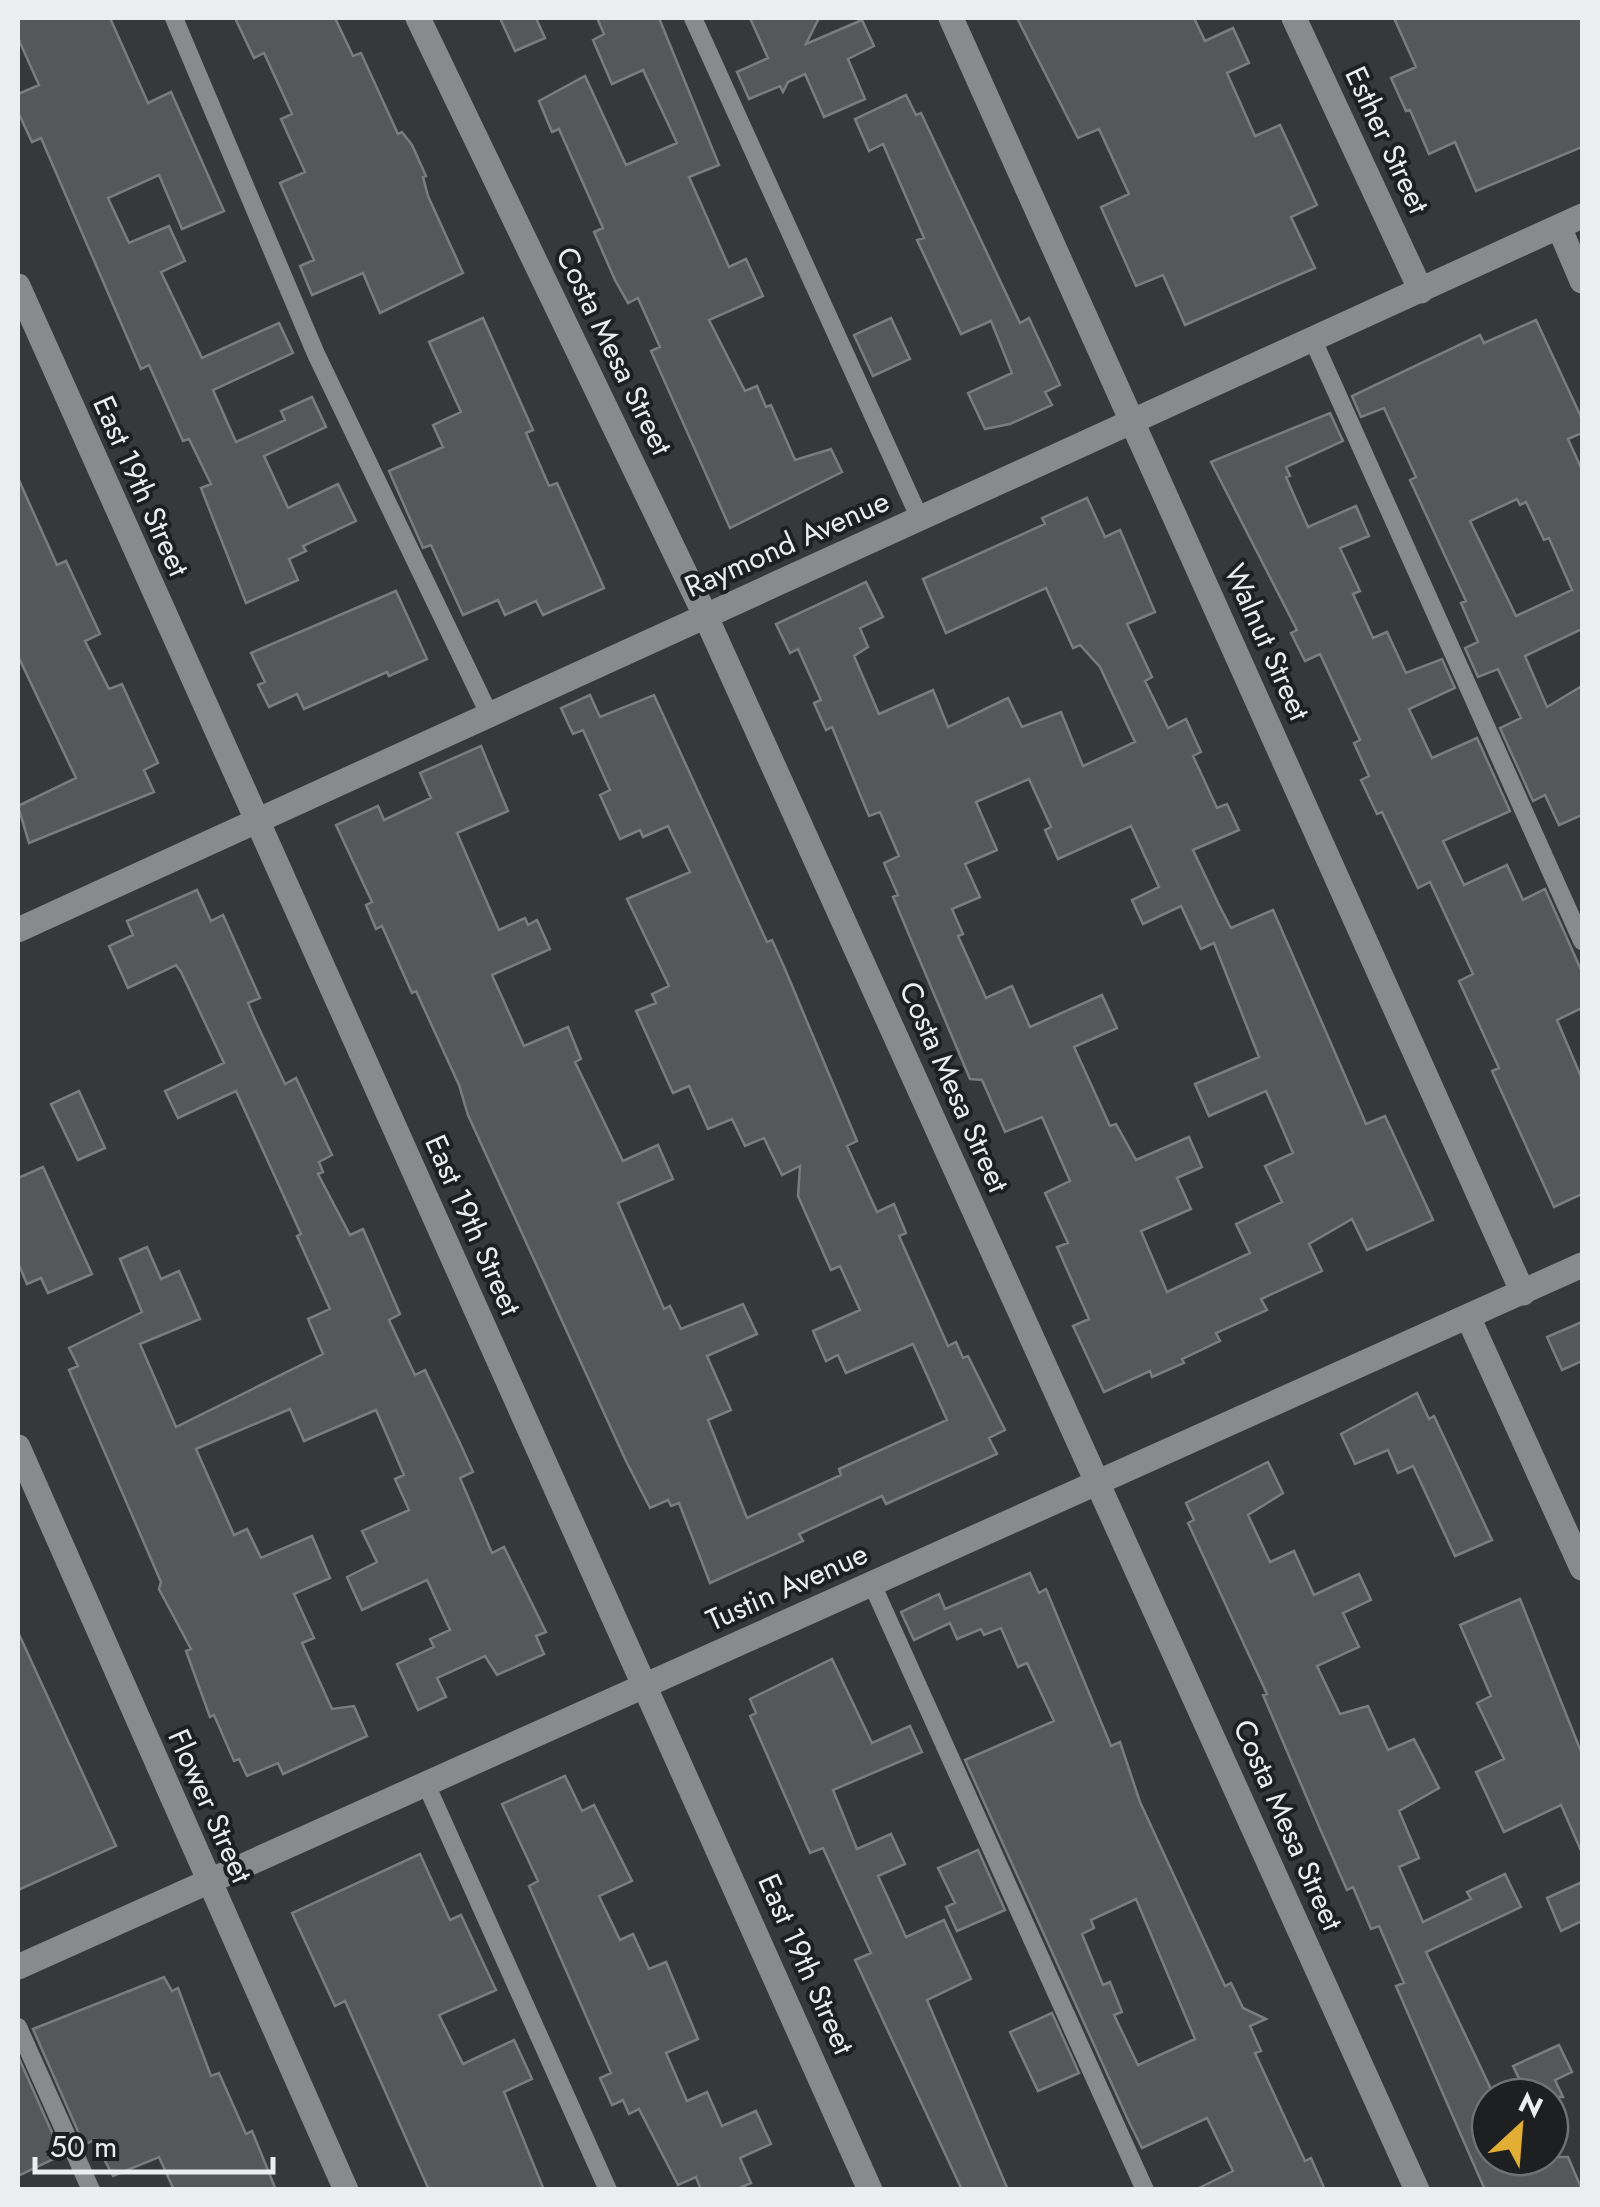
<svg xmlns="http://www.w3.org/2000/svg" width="1600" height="2207" font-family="Jost,sans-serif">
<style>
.building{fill:#56575a;stroke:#7a7c7e;stroke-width:2.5;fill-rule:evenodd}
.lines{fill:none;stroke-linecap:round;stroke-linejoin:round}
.service{stroke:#898a8d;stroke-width:18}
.minor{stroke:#898a8d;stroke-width:25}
.tertiary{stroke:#898a8d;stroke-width:25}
.labels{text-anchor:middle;stroke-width:8;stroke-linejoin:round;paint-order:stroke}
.street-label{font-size:30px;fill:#ecedee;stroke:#1e1f20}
</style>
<rect width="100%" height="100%" fill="#36383a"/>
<path class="building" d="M18,18H110L148,103L171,92L224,211L182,229L159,175L108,198L129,243L169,226L185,261L161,272L202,358L279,323L293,353L213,390L236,442L285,420L281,411L312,397L326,427L264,456L288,508L338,484L356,521L303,546L306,551L289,559L298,580L246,603L201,488L211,484L189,439L183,441L149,365L141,369L41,138L32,142L18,112V94L39,85L18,38Z
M235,18H335L353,56L361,53L398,134L402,132L412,145L426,176L423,177L428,196L463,273L380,313L363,273L312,295L300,266L314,260L280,183L305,172L281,119L292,114L264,53L254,58Z
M500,18H536L545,38L515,51Z
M597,18H659L719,165L689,177L729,267L746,259L763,296L709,320L745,391L757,386L766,407L771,405L795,460L831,449L842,472L730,528L651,351L660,347L638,298L628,303L615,280L594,232L603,228L559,129L552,132L539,101L585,76L626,165L677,143L643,70L612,84L593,40L604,34Z
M750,18H819L806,44L862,20L874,46L848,59L865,99L824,117L805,74L788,82L783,92L780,86L749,99L737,72L768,58Z
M1017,18H1194L1205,41L1233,28L1249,63L1227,73L1255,136L1280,125L1317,205L1291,217L1315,268L1185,325L1163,275L1136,286L1101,207L1129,194L1099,129L1078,138Z
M1394,18H1582V147L1476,191L1455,142L1429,154L1410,110L1406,111L1391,78L1416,67Z
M906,95L916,115L921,113L1020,323L1029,318L1060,385L1045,392L1052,405L1010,424L985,429L968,393L1012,373L991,321L961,334L917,240L924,238L883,144L869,151L855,119Z
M483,318L533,430L526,433L549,486L557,483L604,588L543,615L536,601L505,615L498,600L463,615L431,545L423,548L389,471L443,447L433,425L461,412L429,342Z
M891,318L910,359L873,376L854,335Z
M1536,320L1582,419V433L1568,439L1582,470V629L1525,656L1547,707L1582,686V815L1559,825L1545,795L1533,801L1500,728L1521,718L1498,669L1478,677L1465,648L1478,642L1461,603L1466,601L1410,480L1416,477L1384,408L1361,417L1352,396L1480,335L1484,343ZM1517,499L1520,505L1526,502L1544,540L1549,538L1572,590L1516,616L1470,521Z
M1330,413L1343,441L1286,467L1290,476L1286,477L1308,527L1356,506L1369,536L1340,548L1360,591L1353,594L1373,638L1387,632L1406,673L1442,659L1455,688L1409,709L1432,758L1477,738L1510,811L1443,841L1464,885L1507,865L1523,900L1545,889L1582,972V1008L1557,1020L1582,1079V1194L1554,1207L1492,1071L1499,1068L1459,981L1473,974L1430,882L1418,888L1382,812L1377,814L1361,780L1369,776L1354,743L1360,740L1320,654L1305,661L1291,633L1297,630L1211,462Z
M18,478L57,565L66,561L100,634L85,641L109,689L122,684L158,763L144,770L154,792L29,843L18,806L76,778L18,656Z
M1087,498L1105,537L1120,530L1155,612L1127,624L1152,677L1145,681L1168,728L1186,719L1201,752L1193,756L1217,808L1227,804L1239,830L1193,850L1219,905L1231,928L1273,910L1366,1124L1385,1116L1433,1220L1367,1250L1352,1219L1309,1244L1322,1271L1261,1299L1267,1310L1216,1333L1220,1341L1182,1359L1184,1363L1152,1377L1150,1371L1104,1392L1073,1326L1089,1319L1057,1247L1068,1243L1045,1193L1070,1181L1042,1117L1005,1132L982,1080L970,1079L893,897L898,895L884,863L899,856L880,812L869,816L832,727L826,730L814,703L821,700L798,649L790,653L776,624L866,582L883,617L860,628L868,647L854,656L879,714L933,690L948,727L1008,698L1022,727L1061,712L1083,766L1135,742L1100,667L1080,645L1073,648L1046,588L946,633L923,579L1045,524L1042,518ZM1029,779L1051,827L1045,830L1058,859L1131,826L1159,887L1132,900L1143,924L1181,906L1201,949L1214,943L1259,1057L1195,1084L1209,1116L1266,1091L1293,1153L1265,1166L1282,1202L1236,1224L1250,1253L1167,1292L1141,1231L1191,1209L1177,1178L1202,1167L1189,1137L1136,1160L1116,1124L1110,1126L1074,1047L1117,1028L1102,995L1030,1027L1012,986L986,998L958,936L963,934L952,909L980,897L965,864L997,850L976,802Z
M396,591L427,659L389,676L387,672L304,709L297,694L269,707L258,685L265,682L251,653Z
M590,695L600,717L654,695L767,942L772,940L785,969L857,1141L847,1146L877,1212L894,1204L906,1233L899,1236L948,1346L956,1342L963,1358L968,1356L1005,1430L989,1438L997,1454L886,1504L882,1496L799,1534L803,1541L710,1583L679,1503L671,1506L668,1500L650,1508L626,1461L468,1115L459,1085L416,991L412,993L382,926L376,929L366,905L372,902L336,825L378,806L384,820L431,798L420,773L481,746L508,811L457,833L499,930L525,918L528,925L537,920L550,949L492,975L524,1046L568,1027L581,1059L575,1062L623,1161L658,1145L673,1179L618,1203L664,1309L670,1306L681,1329L743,1304L757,1334L707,1356L731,1410L708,1420L747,1518L841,1475L839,1469L947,1420L913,1344L846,1373L838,1355L826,1361L813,1331L860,1310L840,1266L831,1270L798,1196L800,1166L782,1175L764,1138L745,1146L732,1119L708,1129L689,1086L673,1093L636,1011L656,1003L652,994L669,986L627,899L690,872L668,826L643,837L640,830L620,839L600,795L610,790L583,730L573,734L561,708Z
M197,890L211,921L223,915L260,998L248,1003L256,1022L285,1084L296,1078L332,1155L319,1162L323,1172L318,1174L350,1235L363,1229L400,1314L389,1320L415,1375L425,1370L459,1441L473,1472L460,1478L492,1553L504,1547L546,1632L536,1636L544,1654L497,1675L485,1656L437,1678L446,1697L418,1710L397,1664L434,1647L430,1639L450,1630L427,1580L362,1610L347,1577L377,1562L362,1531L409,1510L395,1479L404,1475L376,1410L304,1441L290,1409L196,1449L234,1535L247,1529L261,1558L312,1536L330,1578L294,1594L314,1638L302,1643L332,1709L354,1706L367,1736L283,1774L278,1763L247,1776L239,1759L234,1761L214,1715L210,1717L186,1651L191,1649L159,1589L161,1582L69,1370L78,1366L69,1348L142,1312L120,1259L147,1247L161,1279L179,1271L200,1319L140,1344L176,1427L323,1354L308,1319L330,1309L297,1236L301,1234L236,1091L178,1118L165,1091L224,1063L181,972L176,965L128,988L109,946L133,935L127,921Z
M79,1091L105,1148L78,1160L51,1104Z
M43,1167L92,1274L48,1293L41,1278L27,1284L18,1263V1178Z
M1582,1322V1361L1562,1370L1547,1337Z
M1417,1393L1429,1419L1434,1416L1492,1540L1455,1556L1413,1466L1398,1473L1388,1450L1355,1464L1341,1434Z
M1268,1462L1283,1493L1248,1515L1270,1562L1294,1551L1314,1595L1359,1574L1371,1600L1343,1613L1359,1647L1317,1666L1340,1714L1368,1706L1388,1750L1414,1739L1439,1788L1399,1811L1419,1858L1399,1867L1423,1922L1471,1899L1467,1892L1505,1874L1521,1907L1426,1952L1490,2087V2157H1568L1582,2190H1485L1396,1986L1404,1983L1379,1926L1371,1929L1353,1887L1347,1890L1321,1831L1263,1695L1267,1694L1188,1523L1194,1520L1186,1503Z
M1030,1573L1039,1593L1046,1589L1111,1746L1120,1742L1140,1802L1225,1986L1231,1983L1243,2008L1266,2019L1250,2026L1261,2051L1255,2053L1305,2161L1311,2158L1325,2190H1195L1233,2171L1207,2118L1142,2148L1129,2122L965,1760L1054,1721L1027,1663L1018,1667L1001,1628L984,1635L981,1629L957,1639L950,1623L914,1640L901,1612L939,1594L945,1609ZM1136,1899L1195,2039L1138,2065L1114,2015L1122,2012L1110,1982L1103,1985L1082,1934L1094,1928L1091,1920Z
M1520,1599L1582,1754V1853L1561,1805L1504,1832L1476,1772L1504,1759L1477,1703L1491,1696L1460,1625Z
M18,1632L116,1846L18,1890Z
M832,1659L872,1743L910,1726L922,1752L833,1790L857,1849L891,1834L905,1864L878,1876L906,1937L944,1920L971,1979L927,2000L1008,2190H962L855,1960L871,1953L823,1848L810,1853L750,1716L756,1713L750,1699Z
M565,1776L582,1811L594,1805L632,1881L599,1896L620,1940L633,1934L649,1969L666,1962L698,2039L666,2053L687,2101L707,2092L722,2126L756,2111L771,2144L740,2158L751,2183L735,2190H701L696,2177L678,2185L639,2109L629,2114L623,2100L612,2105L600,2078L611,2073L529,1886L538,1881L502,1804Z
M978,1850L1005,1910L957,1931L946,1907L955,1903L938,1868Z
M420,1854L450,1920L461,1915L496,1990L439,2015L463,2064L514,2040L532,2079L504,2092L544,2190H429L345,2001L335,2006L292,1913Z
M1582,1882V1921L1561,1931L1547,1898Z
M164,1977L172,1991L178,1988L211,2076L219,2073L246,2134L252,2131L276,2190H174L159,2157L113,2176L94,2140L84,2145L33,2029Z
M1052,2013L1079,2073L1038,2091L1010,2032Z
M1559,2045L1572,2072L1555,2080L1563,2097H1528L1513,2066Z
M18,2056L62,2155L18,2176Z"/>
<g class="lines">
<path class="service" d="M174,18L316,354L489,714
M693,18L920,519
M1313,340L1582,941
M872,1584L1145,2190
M426,1784L608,2190
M18,2027L91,2190"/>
<path class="minor" d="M418,18L706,617L1417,2190
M951,18L1523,1293
M1294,18L1421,291
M1559,227L1582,281
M18,930L1582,216
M1469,1319L1582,1568
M18,1447L346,2190"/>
<path class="tertiary" d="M18,286L870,2190
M18,1967L1582,1265"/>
</g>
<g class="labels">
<g class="street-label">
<text transform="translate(1387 140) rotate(65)" y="10">Esther Street</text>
<text transform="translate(614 351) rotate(64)" y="10">Costa Mesa Street</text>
<text transform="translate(141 486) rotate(66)" y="10">East 19th Street</text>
<text transform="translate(787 544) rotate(-24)" y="10">Raymond Avenue</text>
<text transform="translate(1267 642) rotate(66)" y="10">Walnut Street</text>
<text transform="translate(954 1087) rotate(66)" y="10">Costa Mesa Street</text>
<text transform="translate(473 1225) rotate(66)" y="10">East 19th Street</text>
<text transform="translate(787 1587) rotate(-24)" y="10">Tustin Avenue</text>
<text transform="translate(210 1806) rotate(66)" y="10">Flower Street</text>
<text transform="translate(1288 1825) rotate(66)" y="10">Costa Mesa Street</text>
<text transform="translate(806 1964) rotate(66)" y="10">East 19th Street</text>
</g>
</g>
<rect width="1600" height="2207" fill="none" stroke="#ecedee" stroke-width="40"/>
<g transform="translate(1520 2127) rotate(26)"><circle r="48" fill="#1e1f20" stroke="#707172" stroke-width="2.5"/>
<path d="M0-8L18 38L0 25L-18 38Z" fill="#e3ae34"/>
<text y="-15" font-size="28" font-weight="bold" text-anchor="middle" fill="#ecedee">N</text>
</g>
<path d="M35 2157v15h238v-15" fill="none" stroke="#ecedee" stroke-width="5"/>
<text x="50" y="2157" font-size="30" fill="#ecedee" stroke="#1e1f20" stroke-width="8" paint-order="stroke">50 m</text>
</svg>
